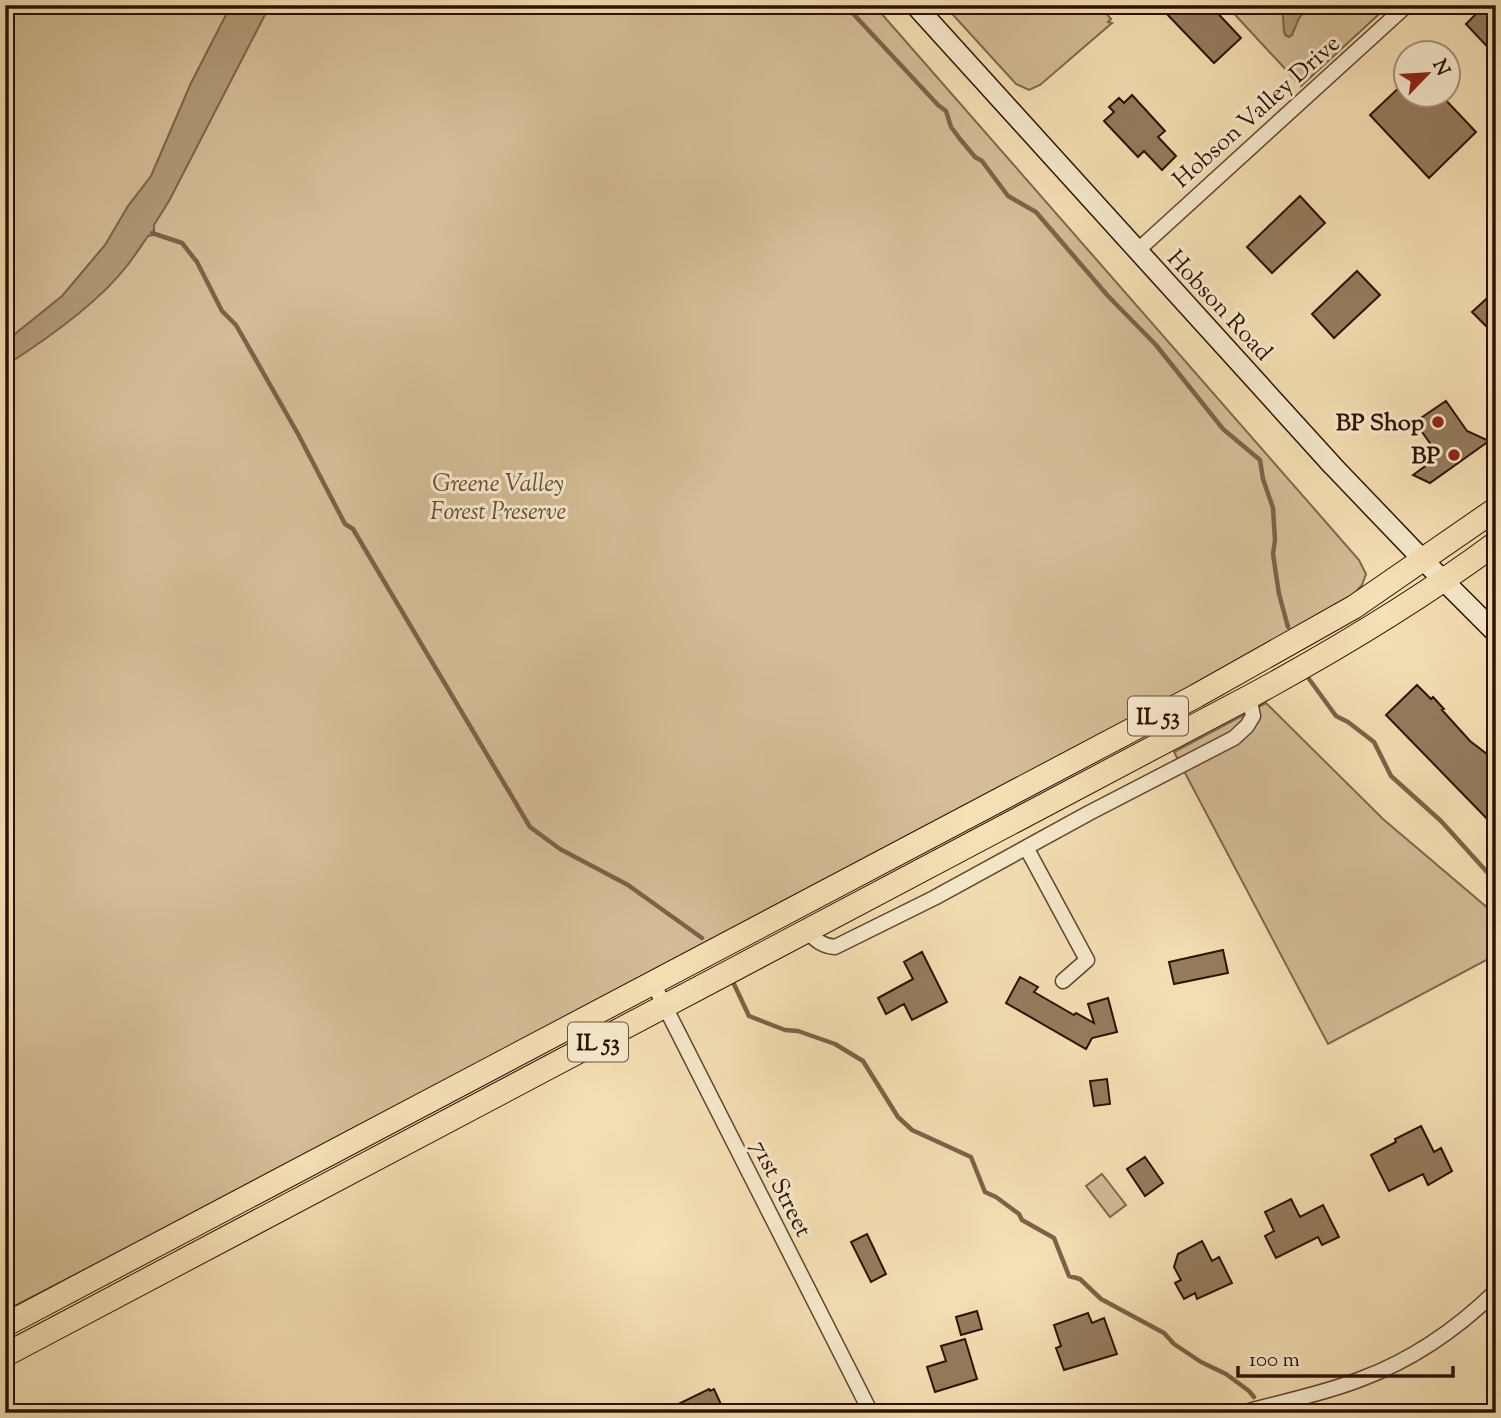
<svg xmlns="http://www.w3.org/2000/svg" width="1501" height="1418" font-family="'Sorts Mill Goudy',serif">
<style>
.green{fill:#d4bd97;stroke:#80664c;stroke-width:2}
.water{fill:#b19a78;stroke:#7c6348;stroke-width:2}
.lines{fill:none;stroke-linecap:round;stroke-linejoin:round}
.stream{stroke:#7c6348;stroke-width:4.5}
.building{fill:#957d5f;stroke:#2c1001;stroke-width:2}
.minor-casing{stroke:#5e442e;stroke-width:17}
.secondary-casing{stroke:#2c1001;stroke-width:22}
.primary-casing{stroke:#2c1001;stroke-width:25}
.minor{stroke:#f9ecd0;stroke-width:14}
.secondary{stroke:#f9ecd0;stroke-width:19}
.primary{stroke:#f6e1b6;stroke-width:23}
.poi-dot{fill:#8f2418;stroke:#f9ecd0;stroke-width:2.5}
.labels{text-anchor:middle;stroke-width:6;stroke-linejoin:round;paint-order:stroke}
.shield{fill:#f9ecd0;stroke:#6a523f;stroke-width:2}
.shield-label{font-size:23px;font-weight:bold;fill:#2c1001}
.street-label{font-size:24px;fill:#2c1001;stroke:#f9ecd0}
.poi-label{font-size:24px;font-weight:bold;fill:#2c1001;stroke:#f9ecd0;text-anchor:end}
.park-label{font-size:24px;font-style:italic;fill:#674d36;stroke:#f9ecd0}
</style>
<rect width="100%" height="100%" fill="#f6e1b6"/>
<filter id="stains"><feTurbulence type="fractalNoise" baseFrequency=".00286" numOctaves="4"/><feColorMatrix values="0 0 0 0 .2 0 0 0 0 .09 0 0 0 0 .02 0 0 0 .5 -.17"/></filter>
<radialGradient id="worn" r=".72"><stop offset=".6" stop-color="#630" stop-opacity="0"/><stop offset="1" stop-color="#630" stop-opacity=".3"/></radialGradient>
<path class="green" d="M5,5H874L1359,560L1366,574L1362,585L1352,596L1195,684L373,1120L5,1311Z
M944,5H1099L1111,19L1108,22L1112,23L1040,85L1029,90L1016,84Z
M1226,5H1389L1301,86Z
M1266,703L1383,819L1496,915V955L1328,1044L1174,752Z
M1102,1174L1126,1205L1110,1217L1086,1186Z"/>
<path class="water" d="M231,5H270L169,201L154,225V235L148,236C141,246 134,257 126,267C98,303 44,341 5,366V342L62,296L105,245L128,206L151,176L191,83Z
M1280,5H1311L1299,18L1292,35L1289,37L1285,35C1282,25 1285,15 1280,5Z"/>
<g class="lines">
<path class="stream" d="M845,5L938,105L946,111L951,127L960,139L975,157L982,161L1008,196L1036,212L1108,296L1156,345L1223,429L1260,460L1263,479L1273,508L1275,540L1273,554L1279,594L1288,627
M152,233L182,243L197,262L222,311L236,325L298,434L345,524L353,529L530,827L560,849L628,885L702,938
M1309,679L1336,716L1348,722L1374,742L1391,776L1441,821L1496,882
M733,982L749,1016L785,1030L798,1031L835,1044L863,1061L898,1117L912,1130L971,1157L985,1192L996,1197L1019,1214L1022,1220L1054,1238L1069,1276L1080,1279L1101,1299L1164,1333L1174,1344L1201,1362L1226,1374L1249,1391L1254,1397"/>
</g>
<path class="building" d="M1171,5H1210L1241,38L1214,63L1164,11Z
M1485,5H1496V56L1466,24Z
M1406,81V94H1440L1476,132L1429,178L1370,115Z
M1132,95L1165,131L1158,137L1176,156L1162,170L1144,151L1138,157L1104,121L1114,112L1109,107L1119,98L1124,103Z
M1300,196L1325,223L1272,273L1247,247Z
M1357,271L1380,295L1334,338L1312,314Z
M1496,290V336L1472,312Z
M1446,401L1467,431L1489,441L1430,483L1413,475L1439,456L1415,422Z
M1417,685L1431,699L1433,697L1444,709L1442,710L1470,741L1496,761V828L1386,715Z
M1223,950L1228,973L1174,984L1169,962Z
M922,952L947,1002L912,1020L904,1004L886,1014L878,998L913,979L904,962Z
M1020,977L1038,987L1034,992L1074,1015L1076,1013L1094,1023L1088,1004L1108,998L1117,1032L1092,1038L1086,1049L1006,1003Z
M1107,1079L1110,1104L1094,1106L1090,1081Z
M1421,1126L1434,1152L1441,1148L1452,1171L1428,1185L1423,1174L1389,1191L1371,1155L1396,1142L1395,1139Z
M1145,1157L1163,1183L1145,1196L1127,1169Z
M1291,1199L1300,1217L1323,1205L1339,1237L1322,1245L1318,1237L1276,1258L1265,1236L1274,1231L1265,1212Z
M867,1234L886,1274L871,1282L851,1242Z
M1202,1241L1212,1261L1219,1257L1232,1283L1197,1299L1195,1293L1184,1299L1175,1283L1181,1280L1174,1267L1178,1254Z
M977,1311L982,1329L961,1335L956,1317Z
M1088,1313L1092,1323L1104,1318L1117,1354L1064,1370L1056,1348L1061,1346L1054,1325Z
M965,1339L977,1379L935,1392L927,1367L946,1361L941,1346Z
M709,1389L710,1391L714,1389L725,1413H660Z"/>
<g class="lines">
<g class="minor-casing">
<path id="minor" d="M1137,251L1407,5
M1027,849L1087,960L1063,981
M806,931C816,940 822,946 835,947L934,898L1089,813L1234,738L1247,726L1253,716L1249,697
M653,983L871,1413
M1241,1413C1281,1402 1323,1394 1361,1379C1412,1360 1457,1329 1496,1291"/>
</g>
<g class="secondary-casing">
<path id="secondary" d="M915,5L1333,466L1423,560L1496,633"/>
</g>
<g class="primary-casing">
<path id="primary" d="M5,1325L1196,696L1354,607L1496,509
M5,1355L1249,697C1334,651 1418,601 1496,543"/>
</g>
<use href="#minor" class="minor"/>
<use href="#secondary" class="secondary"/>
<use href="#primary" class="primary"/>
</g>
<g class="poi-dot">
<circle cx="1438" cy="422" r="7"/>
<circle cx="1454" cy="455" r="7"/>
</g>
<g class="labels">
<g class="shield">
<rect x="1128" y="696.5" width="60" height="39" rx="5"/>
<rect x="568" y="1022.5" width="60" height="39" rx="5"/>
</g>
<g class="shield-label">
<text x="1158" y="724">IL 53</text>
<text x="598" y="1050">IL 53</text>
</g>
<g class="street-label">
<text transform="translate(1256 111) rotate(-42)" y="8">Hobson Valley Drive</text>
<text transform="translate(1220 305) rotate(47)" y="8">Hobson Road</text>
<text transform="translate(782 1188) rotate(63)" y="8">71st Street</text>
</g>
<g class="poi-label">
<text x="1424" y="430">BP Shop</text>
<text x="1440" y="463">BP</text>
</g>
<g class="park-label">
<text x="498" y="491">Greene Valley<tspan x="498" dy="28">Forest Preserve</tspan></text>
</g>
</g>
<rect width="1501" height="1418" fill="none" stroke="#f6e1b6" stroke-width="28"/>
<rect x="7" y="7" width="1487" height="1404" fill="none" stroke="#2c1001" stroke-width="3.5"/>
<rect x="14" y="14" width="1473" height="1390" fill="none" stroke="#2c1001" stroke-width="2"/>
<g transform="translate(1427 74) rotate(65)"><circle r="33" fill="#f9ecd0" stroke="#a7947d" stroke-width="2"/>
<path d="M0-5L12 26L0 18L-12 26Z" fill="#8f2418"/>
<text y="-10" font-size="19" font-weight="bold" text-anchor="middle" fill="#2c1001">N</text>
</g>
<path d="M1238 1366v10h215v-10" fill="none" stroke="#2c1001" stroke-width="3.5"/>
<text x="1249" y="1366" font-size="21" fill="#2c1001" stroke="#f9ecd0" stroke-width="5" paint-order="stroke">100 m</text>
<rect width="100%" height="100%" filter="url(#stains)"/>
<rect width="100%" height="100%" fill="url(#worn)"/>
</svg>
